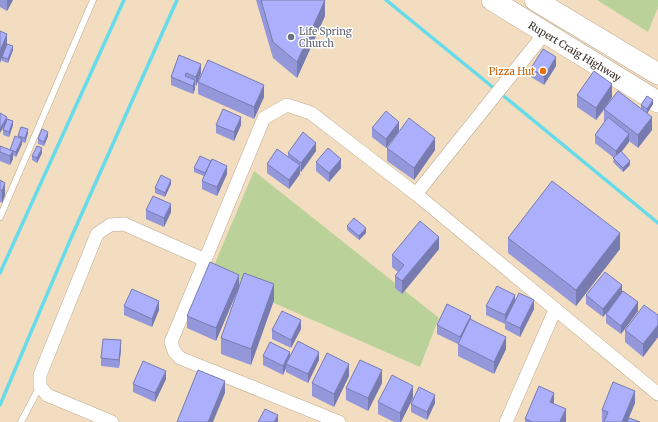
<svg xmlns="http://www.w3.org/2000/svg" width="658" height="422" font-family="Merriweather,serif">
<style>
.green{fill:#bad29a}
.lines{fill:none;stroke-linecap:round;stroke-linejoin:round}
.stream{stroke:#66dbe9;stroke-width:3.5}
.service-casing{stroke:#beaa8f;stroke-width:7}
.minor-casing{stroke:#beaa8f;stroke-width:14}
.primary-casing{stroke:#beaa8f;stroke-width:22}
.service{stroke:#fff;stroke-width:6}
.minor{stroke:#fff;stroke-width:13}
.primary{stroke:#fff;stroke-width:21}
.wall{fill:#9497d9}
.shaded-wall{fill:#787bb0}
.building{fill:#acb0fc;stroke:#787bb0}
.worship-dot{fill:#6b7280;stroke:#fff;stroke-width:1.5}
.food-dot{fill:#e8710a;stroke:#fff;stroke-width:1.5}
.labels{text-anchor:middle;stroke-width:3;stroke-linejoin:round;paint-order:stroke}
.worship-label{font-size:10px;fill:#5b616d;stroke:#fff;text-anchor:start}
.street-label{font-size:10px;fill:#362e23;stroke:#fff}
.food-label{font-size:10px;fill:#c56008;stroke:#fff;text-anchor:end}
</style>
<rect width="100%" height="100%" fill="#f2ddc0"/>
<path class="green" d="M597,0H658V7L648,32Z
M254,171L439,318L420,367L210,275Z"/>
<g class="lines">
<path class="stream" d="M386,0L495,89
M500,93L658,223
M0,273L124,0
M0,405L71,238L177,0"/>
<g class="service-casing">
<path id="service" d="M0,217L93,0
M21,422L40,386"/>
</g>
<g class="minor-casing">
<path id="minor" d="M416,194L545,33
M112,422L47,395L40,386V375L97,234L110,225L124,224L205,260
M339,422L180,358L174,351L171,342L264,118L287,105L311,113L416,194L658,394
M506,422L555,310"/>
</g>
<g class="primary-casing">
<path id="primary" d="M492,0L658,102
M535,0L658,74"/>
</g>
<use href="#service" class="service"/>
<use href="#minor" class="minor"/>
<use href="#primary" class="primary"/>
</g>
<path class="wall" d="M0,0H13L7,11L0,7Z
M256,0H325V16L297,78L273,58Z
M7,44L13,50L8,63L2,61V58Z
M179,55L201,73L196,86L195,85V89L193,94L171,85V77Z
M556,66L544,85L531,77V68Z
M198,82L264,97L254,119L198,94Z
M577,95L612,97L606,107L641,108V105L653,104L647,113L652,130L638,148L629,141V142L621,152L630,165L623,172L613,162L614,158L595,143V135L605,122H604V110L596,120L577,107Z
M0,113L13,125L9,137L3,135V130L5,124L0,133Z
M216,125H241L234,141L216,133Z
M372,128L399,131L386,148L372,137Z
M28,133L25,143L22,142V144L16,157L13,155V159L10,165L0,161V146L10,150L18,138V136Z
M48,136L44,146L38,144V139Z
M387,148L435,150L414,180L387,161Z
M316,151L301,172L300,171V174L289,189L267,173V164L288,157V153Z
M42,153L37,163L32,160V156Z
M316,162L341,168L329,182L316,171Z
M194,168L227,174L217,196L202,189V181L204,176L194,172Z
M0,180L5,195L2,203L0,202Z
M171,184L165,197L155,193V188Z
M146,210L171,212L164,227L146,219Z
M347,226L366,233L359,240L347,230Z
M508,238L620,249L576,306L508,253Z
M439,249L402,294L395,288V276L398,272L392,267V255Z
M239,287L216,341L187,328V316Z
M622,293L638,311L621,334L606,323V314L615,302L603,317L586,304V295Z
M274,300L251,365L221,354V338Z
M515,300L534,309L520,337L505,329V324L486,315V306Z
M124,306L159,310L152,327L124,315Z
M471,319L506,349L494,374L458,356V344L437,334V325Z
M658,325V337L643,357L625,342V330Z
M301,329L291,348L272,339V330Z
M121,349L119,368L101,366V358Z
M263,356H290L319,360L308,383L286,372V368L283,375L263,365Z
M349,376L334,407L312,396V383Z
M166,379L155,402L133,392V384Z
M382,383L368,411L346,400V388Z
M413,398L401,422H394L378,414V402Z
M435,403L427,420L411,412V404Z
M635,403L627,422H602V410Z
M554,404L566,421V422H525V419Z"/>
<path class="shaded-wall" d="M7,0H13L7,11Z
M325,0V16L297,78V62Z
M7,34V46L0,63V51Z
M13,46V50L8,63V59Z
M556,57V66L544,85V77Z
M201,64V73L196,86V77Z
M195,80V89L193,94V86Z
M612,84V97L596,120V108Z
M264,85V97L254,119V107Z
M653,100V104L647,114V109Z
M7,117V121L0,133V129Z
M241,117V125L234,141V132Z
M652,117V130L638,148V135Z
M13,121V125L9,137V132Z
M399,122V131L386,148V139Z
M28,129V133L25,143V138Z
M48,132V136L44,146V142Z
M629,134V142L616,159V151Z
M435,138V150L414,180V168Z
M22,139V144L16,157V152Z
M316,143V151L301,172V163Z
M42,148V153L37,163V158Z
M13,151V159L10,165V156Z
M341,159V168L329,182V173Z
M630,161V165L623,172V168Z
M300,165V174L289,189V180Z
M227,166V174L217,196V187Z
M171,180V184L165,197V193Z
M5,183V195L2,203V191Z
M171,204V212L164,227V218Z
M366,228V233L359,240V236Z
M620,233V249L576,306V290Z
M439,237V249L402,294V281Z
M239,275V287L216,341V328Z
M274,284V300L251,365V349Z
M622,285V294L603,317V309Z
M515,295V304L505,321V324V315Z
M534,300V309L520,337V328Z
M159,301V310L152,327V319Z
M638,302V311L621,334V326Z
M471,316V325L460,345V337Z
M301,320V329L291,348V340Z
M658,325V337L643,357V344Z
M506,337V349L494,374V362Z
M121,340V349L119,368V360Z
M290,352V360L286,364V368L283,375V366Z
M319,352V360L308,383V374Z
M349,364V376L334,407V394Z
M382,370V383L368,411V398Z
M166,371V379L155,402V393Z
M225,381V393L213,422H208Z
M413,386V398L401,422H400V413Z
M635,391V403L627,422H622Z
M554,393V405L550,402Z
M435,395V403L427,420V412Z
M566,409V422H560Z
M278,415V422H274Z"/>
<path class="building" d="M261,0H325L297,62L273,42Z
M0,31L7,34L0,51Z
M7,44L13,46L8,59L2,57Z
M543,49L556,57L544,77L531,68Z
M179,55L201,64L196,77L186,73L185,76L195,80L193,86L171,77Z
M208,60L264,85L254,107L198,82Z
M594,71L612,84L596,108L577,95Z
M618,91L652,117L638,135L604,109Z
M647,96L653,100L647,109L641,105Z
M223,109L241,117L234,132L216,125Z
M386,111L399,122L386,139L372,128Z
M0,113L7,117L0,129Z
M608,117L629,134L616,151L595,135Z
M409,118L435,138L414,168L387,148Z
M7,119L13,121L9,132L3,130Z
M21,127L28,129L25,138L18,136Z
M42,129L48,132L44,142L38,139Z
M303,132L316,143L301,163L288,153Z
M15,136L22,139L16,152L10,150Z
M0,146L13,151L10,156L0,152Z
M37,146L42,148L37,158L32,156Z
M328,148L341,159L329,173L316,162Z
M277,149L300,165L289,180L267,164Z
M621,151L630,161L623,168L613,158Z
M200,156L211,161L205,173L194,168Z
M212,159L227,166L217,187L202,181Z
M161,175L171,180L165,193L155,188Z
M0,180L5,183L2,191L0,190Z
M552,181L620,233L576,290L508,238Z
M153,196L171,204L164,218L146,210Z
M354,218L366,228L359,236L347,226Z
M420,221L439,237L402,281L395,276L404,265L392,255Z
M210,262L239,275L216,328L187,316Z
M605,272L622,285L603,309L586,295Z
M244,273L274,284L251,349L221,338Z
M497,286L515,295L505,315L486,306Z
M132,289L159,301L152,319L124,306Z
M623,291L638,302L621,326L606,314Z
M519,293L534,300L520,328L505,321Z
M447,304L471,316L460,337L437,325Z
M644,305L658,315V325L643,344L625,330Z
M282,311L301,320L291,340L272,330Z
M470,319L506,337L494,362L458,344Z
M103,339L121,340L119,360L101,358Z
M298,341L319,352L308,374L286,364Z
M270,342L290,352L283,366L263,356Z
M327,353L349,364L334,394L312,383Z
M360,360L382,370L368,398L346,388Z
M143,361L166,371L155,393L133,384Z
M198,370L225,381L208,422H177Z
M392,375L413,386L400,413L378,402Z
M613,382L635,391L622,422H604L608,412L602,410Z
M539,386L554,393L550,402L566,409L560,421L562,422H533L525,419Z
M419,387L435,395L427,412L411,404Z
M265,409L278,415L274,422H258Z
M629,418L640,422H627Z"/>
<circle class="worship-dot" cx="291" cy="37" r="4"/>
<circle class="food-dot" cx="543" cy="71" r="4"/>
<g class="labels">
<g class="worship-label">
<text x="299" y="35">Life Spring<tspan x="299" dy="12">Church</tspan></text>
</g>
<g class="street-label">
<text transform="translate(575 51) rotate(31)" y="4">Rupert Craig Highway</text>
</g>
<g class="food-label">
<text x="535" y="75">Pizza Hut</text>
</g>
</g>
</svg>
